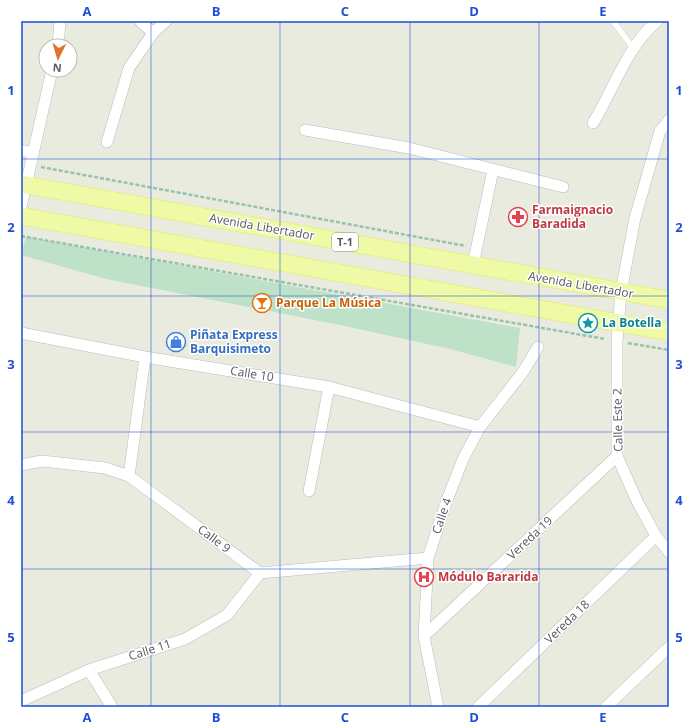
<svg xmlns="http://www.w3.org/2000/svg" width="690" height="728" font-family="'Open Sans',sans-serif">
<style>
.green{fill:#bde2c8}
.lines{fill:none;stroke-linecap:round;stroke-linejoin:round}
.lane-casing{stroke:#babbc1;stroke-width:6}
.street-casing{stroke:#babbc1;stroke-width:12}
.primary-casing{stroke:#e5e85b;stroke-width:18}
.path{stroke:#97c2b0;stroke-width:2.5;stroke-dasharray:4 2;stroke-linecap:butt}
.lane{stroke:#fff;stroke-width:5.5}
.street{stroke:#fff;stroke-width:11}
.primary{stroke:#eefaa5;stroke-width:17}
.grid{fill:none;stroke:#1d4ed8;stroke-width:1;stroke-opacity:0.55}
.labels{text-anchor:middle;stroke-width:3;stroke-linejoin:round;paint-order:stroke}
.shield{fill:#fff;stroke:#8a8b90;stroke-width:1}
.shield-label{font-size:11px;font-weight:bold;fill:#585960}
.health-label{font-size:12px;font-weight:bold;fill:#be3a42;stroke:#fff;text-anchor:start}
.street-label{font-size:12px;fill:#585960;stroke:#fff}
.food-label{font-size:12px;font-weight:bold;fill:#c56008;stroke:#fff;text-anchor:start}
.culture-label{font-size:12px;font-weight:bold;fill:#0d838f;stroke:#fff;text-anchor:start}
.shop-label{font-size:12px;font-weight:bold;fill:#366cbe;stroke:#fff;text-anchor:start}
.neatline{fill:none;stroke:#1d4ed8;stroke-width:1.5}
.grid-label{font-size:13px;text-anchor:middle;font-weight:bold;fill:#1d4ed8}
</style>
<rect width="100%" height="100%" fill="#eaebdf"/>
<path class="green" d="M26,237L520,328L516,367L450,349L345,326L106,279L21,255Z"/>
<g class="lines">
<g class="lane-casing">
<path id="lane" d="M613,21L633,48"/>
</g>
<g class="street-casing">
<path id="street" d="M140,21L153,33L166,21
M58,46L60,21
M669,120L660,131L635,218L621,292L617,341V456L637,501L656,536L669,552
M593,123C614,89 626,48 657,21
M305,130L409,148L563,187
M107,142L129,68L153,33
M21,150L33,153
M21,207L52,70
M473,265L493,170
M21,333L145,357L329,387L480,427
M145,357L129,476L260,573L428,558
M21,465L42,461L105,468L129,476
M309,491L329,387
M424,636L617,456
M89,670L112,707
M21,701L89,670L185,639L227,615L260,573
M438,707L424,636L428,558L447,500L463,459L480,427L523,372L538,347
M478,707L656,536
M606,707L669,647"/>
</g>
<g class="primary-casing">
<path id="primary" d="M21,184L669,300
M21,216L669,332"/>
</g>
<path class="path" d="M41,167L466,246
M21,236L605,339
M628,343L669,350"/>
<use href="#lane" class="lane"/>
<use href="#street" class="street"/>
<use href="#primary" class="primary"/>
</g>
<path class="grid" d="M151,21V707M280,21V707M410,21V707M539,21V707M21,159H669M21,296H669M21,432H669M21,569H669"/>
<defs>
<g id="pharmacy-ring" transform="scale(1)"><circle r="9.5" fill="#fff" stroke="#e0444e" stroke-width="1.5"/><path d="M-2-6h4v4h4v4h-4v4h-4v-4h-4v-4h4Z" fill="#e0444e"/></g>
<g id="bar-ring" transform="scale(1)"><circle r="9.5" fill="#fff" stroke="#e8710a" stroke-width="1.5"/><path d="M-6-5H6L.8 .8V4.5H3.5V6h-7V4.5H-.8V.8Z" fill="#e8710a"/></g>
<g id="sight-ring" transform="scale(1)"><circle r="9.5" fill="#fff" stroke="#0f9aa8" stroke-width="1.5"/><path d="M0-6L1.8-2.2L6-1.7L2.9 1.2L3.7 5.4L0 3.3L-3.7 5.4L-2.9 1.2L-6-1.7L-1.8-2.2Z" fill="#0f9aa8"/></g>
<g id="shop-ring" transform="scale(1)"><circle r="9.5" fill="#fff" stroke="#3f7fe0" stroke-width="1.5"/><path d="M-5-2.5h2.3a2.7 3.5 0 0 1 5.4 0H5L5.5 6h-11ZM-1.5-2.5h3a1.5 2.3 0 0 0-3 0Z" fill="#3f7fe0"/></g>
<g id="hospital-ring" transform="scale(1)"><circle r="9.5" fill="#fff" stroke="#e0444e" stroke-width="1.5"/><path d="M-5-5h3v3.5h4V-5h3V5h-3V1.5h-4V5h-3Z" fill="#e0444e"/></g>
</defs>
<g fill-rule="evenodd">
<use href="#pharmacy-ring" x="518" y="217"/>
<use href="#bar-ring" x="262" y="303"/>
<use href="#sight-ring" x="588" y="323"/>
<use href="#shop-ring" x="176" y="342"/>
<use href="#hospital-ring" x="424" y="577"/>
</g>
<g class="labels">
<rect class="shield" x="332" y="233" width="26" height="18" rx="3"/>
<g class="shield-label">
<text x="345" y="246">T-1</text>
</g>
<g class="health-label">
<text x="532" y="214">Farmaignacio<tspan x="532" dy="14">Baradida</tspan></text>
<text x="438" y="581">Módulo Bararida</text>
</g>
<g class="street-label">
<text transform="translate(262 227) rotate(10)" y="4">Avenida Libertador</text>
<text transform="translate(581 285) rotate(10)" y="4">Avenida Libertador</text>
<text transform="translate(252 374) rotate(9)" y="4">Calle 10</text>
<text transform="translate(618 420) rotate(-91)" y="4">Calle Este 2</text>
<text transform="translate(442 516) rotate(-71)" y="4">Calle 4</text>
<text transform="translate(530 538) rotate(-43)" y="4">Vereda 19</text>
<text transform="translate(214 539) rotate(37)" y="4">Calle 9</text>
<text transform="translate(567 622) rotate(-44)" y="4">Vereda 18</text>
<text transform="translate(150 650) rotate(-18)" y="4">Calle 11</text>
</g>
<g class="food-label">
<text x="276" y="307">Parque La Música</text>
</g>
<g class="culture-label">
<text x="602" y="327">La Botella</text>
</g>
<g class="shop-label">
<text x="190" y="339">Piñata Express<tspan x="190" dy="14">Barquisimeto</tspan></text>
</g>
</g>
<rect width="690" height="728" fill="none" stroke="#ffffff" stroke-width="44"/>
<g transform="translate(58 58) rotate(185)"><circle r="19" fill="#ffffff" stroke="#bcbdbf"/>
<path d="M0-3L7 15L0 10L-7 15Z" fill="#de7432"/>
<text y="-6" font-size="11" font-weight="bold" text-anchor="middle" fill="#585960">N</text>
</g>
<rect x="22" y="22" width="646" height="684" class="neatline"/>
<g class="grid-label">
<text x="87" y="16">A</text>
<text x="216" y="16">B</text>
<text x="345" y="16">C</text>
<text x="474" y="16">D</text>
<text x="603" y="16">E</text>
<text x="11" y="95">1</text>
<text x="679" y="95">1</text>
<text x="11" y="232">2</text>
<text x="679" y="232">2</text>
<text x="11" y="369">3</text>
<text x="679" y="369">3</text>
<text x="11" y="505">4</text>
<text x="679" y="505">4</text>
<text x="11" y="642">5</text>
<text x="679" y="642">5</text>
<text x="87" y="722">A</text>
<text x="216" y="722">B</text>
<text x="345" y="722">C</text>
<text x="474" y="722">D</text>
<text x="603" y="722">E</text>
</g>
</svg>
